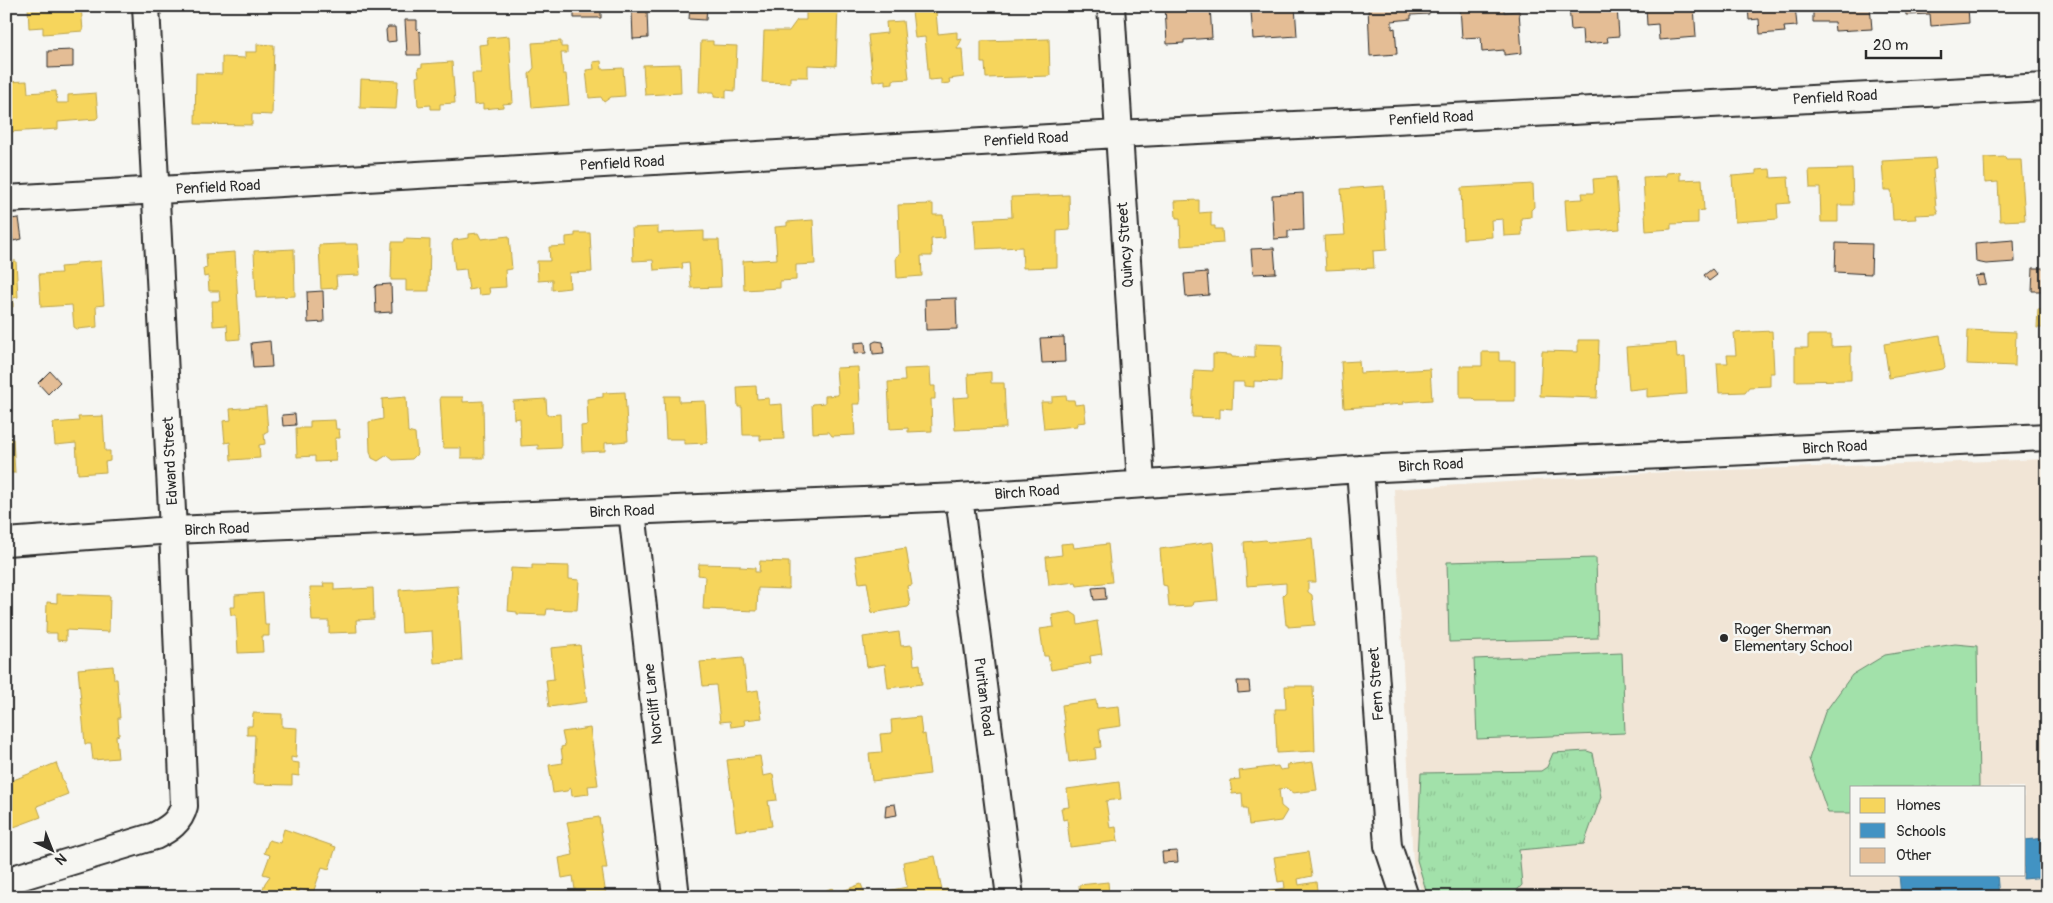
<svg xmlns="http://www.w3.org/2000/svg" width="2053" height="903" font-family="Pangolin,sans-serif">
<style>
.built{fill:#f1e5d6;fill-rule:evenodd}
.grass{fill:url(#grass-tufts);stroke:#66866a}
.pitch{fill:#a2e1aa;stroke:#66866a}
.homes{fill:#f6d55c;stroke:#b9a24d}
.schools{fill:#4393c3;stroke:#3c7495}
.building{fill:#e4bd95;stroke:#2b2b2b}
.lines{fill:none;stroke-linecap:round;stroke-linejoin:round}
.minor-casing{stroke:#2b2b2b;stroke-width:30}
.minor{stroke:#f6f6f2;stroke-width:26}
.poi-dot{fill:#2b2b2b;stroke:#f6f6f2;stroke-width:2}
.labels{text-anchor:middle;stroke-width:5;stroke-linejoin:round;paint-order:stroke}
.street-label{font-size:15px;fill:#2b2b2b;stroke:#f6f6f2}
.poi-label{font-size:15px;fill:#2b2b2b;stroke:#f6f6f2;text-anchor:start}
</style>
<defs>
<pattern id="grass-tufts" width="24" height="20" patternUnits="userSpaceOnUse" patternTransform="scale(1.25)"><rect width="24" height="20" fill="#a2e1aa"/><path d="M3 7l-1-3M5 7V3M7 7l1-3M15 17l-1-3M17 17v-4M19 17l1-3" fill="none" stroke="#8cc192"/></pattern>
</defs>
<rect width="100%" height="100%" fill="#f6f6f2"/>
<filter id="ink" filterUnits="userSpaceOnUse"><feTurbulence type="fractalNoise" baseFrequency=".02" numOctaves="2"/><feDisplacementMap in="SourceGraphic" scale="10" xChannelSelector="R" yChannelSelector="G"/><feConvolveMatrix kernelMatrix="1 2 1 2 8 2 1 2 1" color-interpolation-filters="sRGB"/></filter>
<g filter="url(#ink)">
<path class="built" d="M2047,459V897H1423L1413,863L1394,489L1666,472ZM1852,787H2024V874H1852Z"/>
<path class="grass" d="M1587,751L1593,753L1601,797L1584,844L1519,850L1522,885L1511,897H1428L1417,860L1421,773L1541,771L1547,767L1553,753Z"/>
<path class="pitch" d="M1596,558L1598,638L1449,642L1447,562Z
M1955,644L1977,646L1979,787H1852V813H1828L1809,759L1825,712L1852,675L1885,655Z
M1622,653L1625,733L1477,739L1474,659Z"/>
<path class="homes" d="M28,6H81L83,31L43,34V27L29,28Z
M806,6L838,7L836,66L808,65V77H790V83L762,82L764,31H789L797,20H806Z
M934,10L936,12L938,34L957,32V40L962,39L957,49H962L964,77L949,79L950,83L941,84V79L929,80L925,37L915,38L912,11Z
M903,21L909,79L893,80V84L885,85V80L873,82L868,35L887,33L886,22Z
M509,36L513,103L503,104V107L483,109V104L474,105L472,73H481L479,45L488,44L487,38Z
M1049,39L1050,76L986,78L985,63H981V41Z
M561,41V47H567V53H561L563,74H566L569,105L532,108L529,74L534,68L532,43Z
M701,41H713V45L737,46L735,91L726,90V98L714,97V92H699Z
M257,44L274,45L272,115L252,114V125L195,124L196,73L222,74V57L245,58V52H257Z
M601,61L602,69L623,68L625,96L611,97L604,102L601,97L589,98L586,70L594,69L593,62Z
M452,62L455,103L440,104V109H431V105L418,106L416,77L419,76L418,68L422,67V64Z
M680,64L681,93L645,95L643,65Z
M361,79L398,81L396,109L360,108Z
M27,81L28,93L56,91L57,103H68V95L96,93L98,117L96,119L58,122V129L8,132L6,82Z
M2005,157L2006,160H2021L2025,220L2000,221L1998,182L1985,183L1984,158Z
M1935,158L1936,169L1933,170L1936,208L1938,214L1915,215L1916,219L1893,220L1891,190H1884L1882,161Z
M1770,169L1771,178L1788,177L1790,203L1777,204L1778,219L1735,222L1732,176L1756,174V170Z
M1852,169L1853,205H1838V222H1821L1820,188H1810L1809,170Z
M1680,172V180L1702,179L1704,210L1698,211V223L1671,224V229L1646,231L1643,177L1666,176V173Z
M1616,177L1620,229L1567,233L1565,200L1583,199L1582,193H1594L1593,179Z
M1533,184L1534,207L1531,210V217L1521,218L1522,235L1504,236L1503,219L1491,220L1492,237L1463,239L1461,188Z
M1384,186L1387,250L1373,251L1374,268L1326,270L1324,236L1345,235L1341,189Z
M1069,195L1070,230L1057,231V267L1023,268L1022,247L976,249L974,219L1012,217L1011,197Z
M1199,200V213L1211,212V226H1215V229H1222L1223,243L1181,246L1180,218H1176L1175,201Z
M933,204V215H943L945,238L931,239L932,256H921L922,276L897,278L896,257L900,254L898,205Z
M813,220L815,264L796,265V280L780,281V288L744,290L743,261L777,259L775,227L787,226V222Z
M658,227V233L704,231V240H719L721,287L691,288L689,262L682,263L683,268L654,270L653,260L633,261L632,228Z
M478,233L481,239L509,236L512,269L505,270L506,287L489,288L490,294L479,295L478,288L469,290L466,269L455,270L452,244L454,240L469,238V234Z
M575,233H590L592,272L569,273L570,288L552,290V280L538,281L537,261H550L549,247L566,246V237L575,236Z
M404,239L430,240L429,291H406V280H391L392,242H404Z
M341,244H358L360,275L336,276L337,288L321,289L319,245Z
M294,249L295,296L256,298L254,251Z
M235,252L240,339L228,340L227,325L213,326L212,301H220L219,291H209L208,276L204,277L203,269L207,268L206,254Z
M6,261H16L18,297L13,298V307H6Z
M101,261L104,305L96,306L97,327L77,329L74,327L72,305L41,307L39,274L61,273L60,267L73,266L77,263Z
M2038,309L2047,310V328H2037Z
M1968,330L2016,332L2015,366L1967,364Z
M1772,331L1774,373H1770V386L1749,387L1745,392L1719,393L1717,363H1728L1727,355H1736L1734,333Z
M1808,335H1831V347L1851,346V380L1795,381V348H1808Z
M1940,335L1945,367L1943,369L1889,378L1884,344Z
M1578,340H1599L1597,398L1540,396L1542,351L1578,352Z
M1676,343L1677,358L1685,357L1687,394L1647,397V388L1629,390L1626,347Z
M1255,344L1282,345L1281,382L1254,381V387L1244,386V382H1233L1232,409L1220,408V418L1192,417L1194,370L1213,371V354L1231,355L1232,357L1255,358Z
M1482,352H1499V361H1515V401H1476L1473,398H1460V366H1482Z
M1359,361L1360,373L1430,369L1432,400L1403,402L1404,404L1344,408L1341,362Z
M858,367L860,404H853L855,435L832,436L829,432L813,433L812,405L813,404L825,403V396L838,395L836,368Z
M930,368L931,386H935V399H931L932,431L908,432V428L890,429L888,382L905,381L904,369Z
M991,372V383H1004L1006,428L955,430L953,398L969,397L968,374Z
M756,386L757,399L769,398V405L782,404L784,439L760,440V435H743L742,407H738L737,387Z
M625,392L628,441L605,443V451L582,452L581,426L588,425L587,399L603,397V393Z
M664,396H679V402L705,401L707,443L684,444V439H666Z
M1066,396L1067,400H1074L1075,405L1084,404L1086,422L1077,423V426L1044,429L1041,402H1052V397Z
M406,397L408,432L415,434L417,454L412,459L393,460L387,455L378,461L372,458L370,451L369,422L383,419L382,399Z
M440,397H463V402L483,401L484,458H461V448H443Z
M546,399L547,415L560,414L561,448L538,449V445L521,446L520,418L514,419L513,401Z
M266,406L268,431L264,433L265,444L259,445L260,458L231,460L230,442L225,443L223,421L231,420L230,409Z
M103,416L105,451H110V461L105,462L106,472L78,474L76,443L55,445L53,423L79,421L78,417Z
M335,420L336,429H339L340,438H335L336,461L315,462V456L297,457L296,428H310V421Z
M6,439H13L15,473H6Z
M1312,538L1316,582H1308V592L1312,595L1315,625L1288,627V625H1286L1283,595L1286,592V583L1247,586L1244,542L1266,540L1268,542Z
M1212,542L1213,543L1218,600L1193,602L1192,606L1169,607L1167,586L1163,585L1160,549Z
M1073,543L1074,548L1108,544L1112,582L1077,586L1076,582L1049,585L1046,557L1062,555L1061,544Z
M906,548L912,585L907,586L910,605L908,607L872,613L867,582L859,583L855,556Z
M760,561L789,562V589L758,588L757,611L703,609L705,576L698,575L699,564L740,565V567L755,568V572H759Z
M532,565L569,566V579L579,580L577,610L547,609L546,615L517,614V612L508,611L511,568L532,569Z
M323,583H334V590L373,588L374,619L356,620L357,632L329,633V621H312L310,587H324Z
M458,586L462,661L434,663L432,631L402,633L399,590Z
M263,593L265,625H269V636H262L263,652L238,653L236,615H231L230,607H235V595Z
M57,594L110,596L109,632L66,630V641L57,640V633H46L47,602L57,603Z
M1071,612L1077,616L1078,625L1097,621L1102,654L1090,656L1091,663L1051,670L1048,656H1044L1040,629L1054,627L1052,615Z
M899,632L901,646L912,645L914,665L920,664L922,684L888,688L885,664L867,667L863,637Z
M580,645L587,702L549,707L546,680L554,679L551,648Z
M743,658L747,692L758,690L762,718L744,720L745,725L731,727L730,721L720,722L716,685L703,686L700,662Z
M113,666L114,679H117L120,718H118L119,735L116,736L118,758L93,760L91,744H85L78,669Z
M1285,686H1313L1315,751L1277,753L1275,709H1286Z
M1096,700L1097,708L1119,706L1121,726L1099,729L1101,747L1095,748L1096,759L1069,762L1062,705Z
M253,713L282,714V727L297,728L296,758L291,757V762L299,763V776L292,775V785L253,784L255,735H247V726H252Z
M920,717L922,735L925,734L930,774L872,781L869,753L882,752L880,734L892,733L891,720Z
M590,728L598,785L588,786L589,794L572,796L571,788L567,791L553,793L549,765L563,763L561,747L565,746L562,732Z
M760,756L763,776L773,774L777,800L768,801L772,826L736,831L727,760Z
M1313,762L1317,790L1293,793L1286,788L1279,789L1281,806L1287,811L1281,821L1249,825L1247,808H1243L1242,793L1232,794L1230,780L1240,779L1239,771L1278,766L1280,770L1288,769L1287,765Z
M56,763L68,794L37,806L41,817L14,827L6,806V783Z
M1119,782L1121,799L1106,801L1110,828L1116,827L1118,841L1070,847L1067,819L1063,820L1061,808L1069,807L1067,789Z
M599,817L607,869H602L606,895L569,897L568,891L575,890L573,876L562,878L559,858L573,855L567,822Z
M284,829L336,847L329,869L322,867L313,893L300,889L297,897H260L265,883L270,876L263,874L270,855L264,853L269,840L280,843Z
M1308,852L1312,876L1298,879L1299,885L1316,882L1318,897H1261L1260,892L1285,888L1284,881L1278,882L1274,857Z
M935,856L942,890L947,889L949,897H888L887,891L907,887L903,862Z
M1108,882L1109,894L1133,891V897H1080L1079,885Z
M861,884L866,897H815L814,895L832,888L835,894Z"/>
<path class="schools" d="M2047,838V877L2023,879L2024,840Z
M1899,874H1997L1999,897H1901Z"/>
<path class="building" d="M574,6H601V18H574Z
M690,6H707L706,20L689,19Z
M1165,6H1210L1212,38L1184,40V43L1167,44Z
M1272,6H1295L1297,36L1253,39L1251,11L1273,10Z
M1368,6H1429V14L1411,15V19L1392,21V29L1395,28L1397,54L1370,56Z
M1460,6H1504V12L1519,11L1522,53L1504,55V50L1482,52L1481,37L1462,38Z
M1569,6H1599V8L1617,7L1619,36L1607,37L1608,42L1583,44L1582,29L1571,30Z
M1646,6H1694L1696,37L1659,40L1658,24L1647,25Z
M1748,6H1795L1797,26L1784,27L1785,32L1760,34L1759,19L1749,20Z
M1813,6H1870L1872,29L1835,31L1834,22H1813Z
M1905,6H1968L1969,23L1931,26L1930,14L1906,15Z
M647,11L648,38L633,39L632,12Z
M405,20H417V29L420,32L421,55H407Z
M388,27H395L396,41L387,42L386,30Z
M73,50V67L48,68V51Z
M1303,193L1304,230L1288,231V238L1274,239L1272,195Z
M19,218L22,239L13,241L10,219Z
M2014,240L2015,262L1986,264L1976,262L1975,243Z
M1836,243L1872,244L1871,274L1835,272Z
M1274,248L1276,273L1253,274L1251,249Z
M2033,268H2047V291H2032Z
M1712,269L1717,275L1709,281L1704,275Z
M1207,272L1209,295L1186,297L1184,274Z
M1984,275L1986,284L1977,285L1975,276Z
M391,284L392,312L376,313L375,287L377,285Z
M323,291L324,322L308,323L307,292Z
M956,298L957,329L926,330L925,299Z
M1064,337L1065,362L1042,363L1040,338Z
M270,341L272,367L253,368L251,343Z
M876,341L883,342L884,353L873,354L872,343Z
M865,342L866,353L854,354V343Z
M50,371L60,382L48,394L38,383Z
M295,414L296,425L283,426L282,415Z
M1105,587L1106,599L1094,600L1092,588Z
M1237,681H1249L1250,692L1238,693Z
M895,804L897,815L885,817L886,805Z
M1177,851L1178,862L1163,863L1162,852Z"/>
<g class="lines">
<g class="minor-casing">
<path id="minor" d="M1111,6L1141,483
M6,199L1118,134L2047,87
M1360,469L1388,846L1405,897
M959,497L1010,897
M632,511L676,897
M6,542L173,530L959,497L1360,469L2047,437
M6,881L155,836C169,829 180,822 184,806L173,530L146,6"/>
</g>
<use href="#minor" class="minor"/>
</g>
</g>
<circle class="poi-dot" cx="1724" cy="638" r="5"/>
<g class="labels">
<g class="street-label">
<text transform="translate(1835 97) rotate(-3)" y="5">Penfield Road</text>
<text transform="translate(1431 118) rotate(-3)" y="5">Penfield Road</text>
<text transform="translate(1026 139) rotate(-3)" y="5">Penfield Road</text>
<text transform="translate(622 163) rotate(-3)" y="5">Penfield Road</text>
<text transform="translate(218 187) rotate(-3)" y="5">Penfield Road</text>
<text transform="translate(1125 245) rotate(-94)" y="5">Quincy Street</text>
<text transform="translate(1835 447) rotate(-3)" y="5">Birch Road</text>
<text transform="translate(170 461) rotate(-93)" y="5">Edward Street</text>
<text transform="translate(1431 465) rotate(-3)" y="5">Birch Road</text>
<text transform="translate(1027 492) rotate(-4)" y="5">Birch Road</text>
<text transform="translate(622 511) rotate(-2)" y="5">Birch Road</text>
<text transform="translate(217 529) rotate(-2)" y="5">Birch Road</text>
<text transform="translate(1376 684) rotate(-94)" y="5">Fern Street</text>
<text transform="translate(984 697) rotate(83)" y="5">Puritan Road</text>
<text transform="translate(653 704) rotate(-96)" y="5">Norcliff Lane</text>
</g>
<g class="poi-label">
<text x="1734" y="634">Roger Sherman<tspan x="1734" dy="17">Elementary School</tspan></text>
</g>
</g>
<rect width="2053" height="903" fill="none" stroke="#f6f6f2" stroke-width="25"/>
<rect x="12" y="12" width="2028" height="878" fill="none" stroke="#2b2b2b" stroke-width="2" filter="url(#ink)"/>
<rect x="1850" y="786" width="175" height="90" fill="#f6f6f2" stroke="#a5a5a2"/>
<rect x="1860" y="798" width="25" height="15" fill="#f6d55c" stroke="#a5a5a2"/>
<text x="1896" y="810" font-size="15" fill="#2b2b2b">Homes</text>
<rect x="1860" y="823" width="25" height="15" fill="#4393c3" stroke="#a5a5a2"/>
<text x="1896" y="836" font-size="15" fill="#2b2b2b">Schools</text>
<rect x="1860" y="848" width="25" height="15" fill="#e4bd95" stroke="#a5a5a2"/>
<text x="1896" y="860" font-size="15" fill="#2b2b2b">Other</text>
<g transform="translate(52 850) rotate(137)" stroke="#f6f6f2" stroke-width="4" paint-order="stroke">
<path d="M0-4L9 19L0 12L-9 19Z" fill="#2b2b2b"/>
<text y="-8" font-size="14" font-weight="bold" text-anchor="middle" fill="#2b2b2b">N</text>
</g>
<path d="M1866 50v8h75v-8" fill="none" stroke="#2b2b2b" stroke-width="2.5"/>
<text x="1873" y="50" font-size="15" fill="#2b2b2b" stroke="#f6f6f2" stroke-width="4" paint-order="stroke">20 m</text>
</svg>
